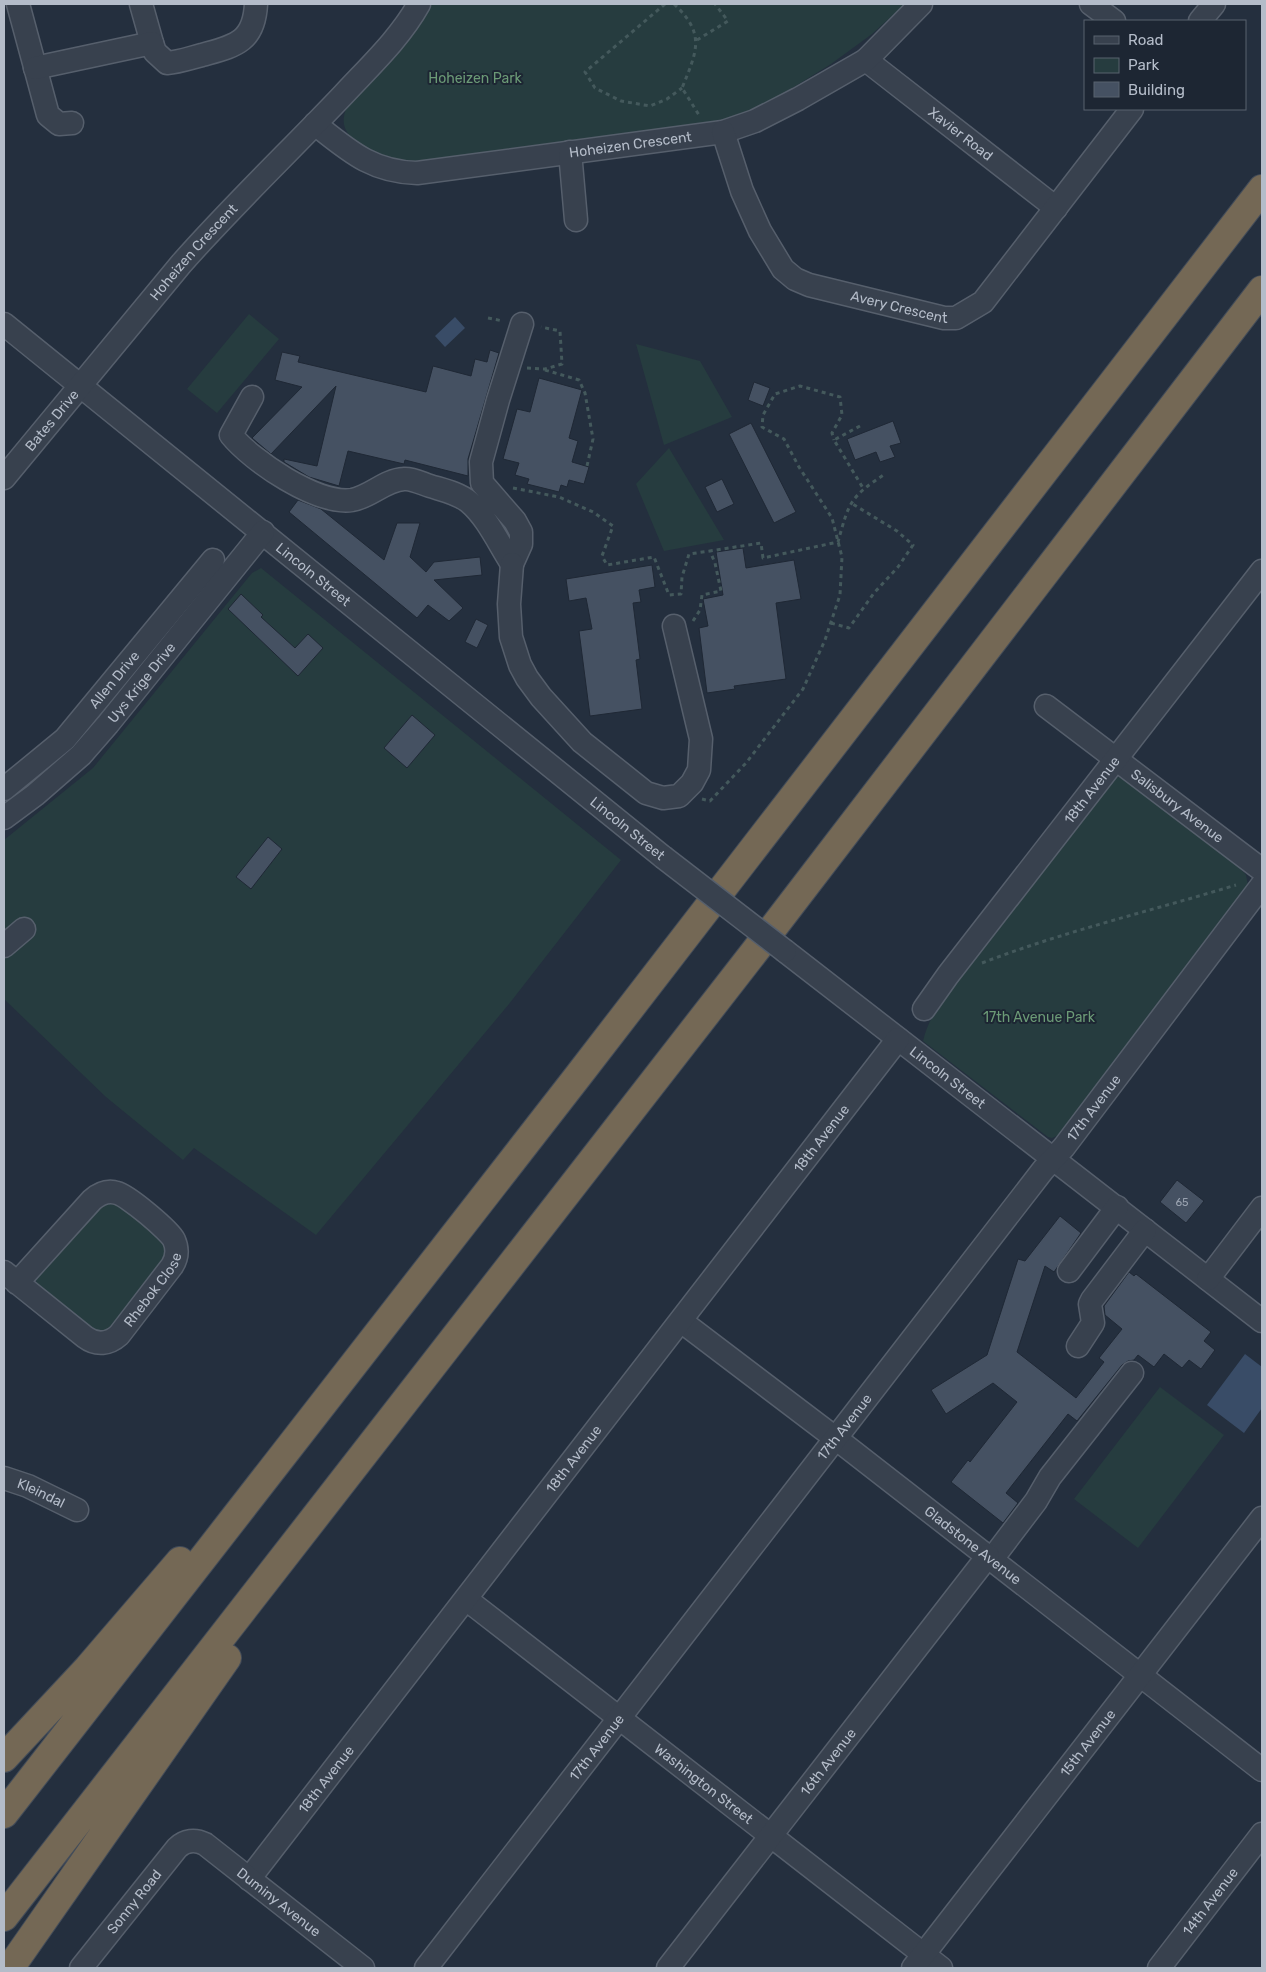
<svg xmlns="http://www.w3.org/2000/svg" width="1266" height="1972" font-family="Rubik,sans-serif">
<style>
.green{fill:#263c3f}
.water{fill:#394c67}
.building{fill:#455162;stroke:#1f2835}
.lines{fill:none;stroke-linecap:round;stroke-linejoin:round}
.minor-casing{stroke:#565f6c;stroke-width:25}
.highway-casing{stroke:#434c59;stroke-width:30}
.path{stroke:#44595c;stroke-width:3;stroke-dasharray:4 4;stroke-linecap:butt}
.minor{stroke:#38414e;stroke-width:22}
.highway{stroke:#746855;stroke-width:28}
.minor-bridge-casing{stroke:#565f6c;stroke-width:25;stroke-linecap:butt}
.minor-bridge{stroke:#38414e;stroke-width:22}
.labels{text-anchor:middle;stroke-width:4;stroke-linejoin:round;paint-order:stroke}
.number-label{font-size:11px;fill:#98a1af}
.park-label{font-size:14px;fill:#6b9a76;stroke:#1d2633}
.street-label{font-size:14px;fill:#b4bcc9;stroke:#1d2633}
</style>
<rect width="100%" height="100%" fill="#242f3e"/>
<path class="green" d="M432,4H905L872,34L831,64L765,105L737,118L695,127L526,146L428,161C413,162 399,161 385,158C379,157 373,152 368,149C351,140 337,128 347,107C379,75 411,45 432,4Z
M249,314L279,339L217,413L187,389Z
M636,344L700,361L732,417L664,445Z
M669,448L724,540L664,551L636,484Z
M261,568L621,860L509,1004L316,1235L194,1148L183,1160L106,1097L4,999V840L93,768L252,573Z
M1118,777L1127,779L1239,867L1246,875L1248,886L1059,1135L1052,1138L1048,1137L923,1041C932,1003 971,961 995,930C1035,880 1075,829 1114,778Z
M116,1200L163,1238L170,1250L112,1332L99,1336L37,1287L36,1278L97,1205Z
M1160,1387L1224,1435L1138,1548L1074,1499Z"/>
<path class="water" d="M455,317L465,328L445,347L435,336Z
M1245,1354L1262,1367V1408L1244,1433L1207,1405Z"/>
<path class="building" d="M490,350L499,353L468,459V476L405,460L404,464L348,451L339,486L309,477L284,462V459L317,466L336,386L271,454L252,438L302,387L275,380L282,352L300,356L298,362L426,392L433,366L471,376L475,359L487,362Z
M539,378L582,390L569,438L578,441L572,462L589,467L584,484L569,480L567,487L561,485L559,492L527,484L529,479L515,475L519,463L503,459L517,409L530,412Z
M754,382L770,388L763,406L748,400Z
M893,421L901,443L890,446L895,457L880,462L876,452L855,460L847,439Z
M751,423L796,512L774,523L729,434Z
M722,479L734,504L717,512L705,487Z
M298,500L321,509L384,560L397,523H420L410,557L426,572L434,562L480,557L482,575L434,580L463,608L449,621L428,605L417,618L289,512Z
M743,548L746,568L794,560L801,599L776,603L786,679L734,686L735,689L707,693L699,628L708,626L703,599L723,595L716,552Z
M652,565L655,587L639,590L641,602L633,603L640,659L636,660L642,709L590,716L579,631L592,629L586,598L569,601L566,579Z
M241,594L263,615L261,617L295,648L308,634L323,648L298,676L228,609Z
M476,619L488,625L477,648L465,642Z
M412,715L435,735L407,768L384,748Z
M268,837L282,849L251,889L236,877Z
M1177,1180L1204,1201L1186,1223L1160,1202Z
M1060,1216L1081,1233L1054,1272L1045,1266L1017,1352L1076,1398L1104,1362L1099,1358L1122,1329L1105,1315L1104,1306L1129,1272L1134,1276L1136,1274L1211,1332L1204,1341L1215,1350L1201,1369L1189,1360L1182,1368L1164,1354L1154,1367L1138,1355L1134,1360L1128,1361L1122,1365L1077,1421L1068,1414L1006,1493L1018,1503L1003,1523L951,1482L968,1460L970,1462L1017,1402L993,1383L946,1414L931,1390L987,1355L1018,1259L1025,1261Z"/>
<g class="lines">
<g class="minor-casing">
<g id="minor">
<path d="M18,4L48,115L59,124L72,123"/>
<path d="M141,4L152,43"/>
<path d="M1091,4L1114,21"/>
<path d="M1200,21L1214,4"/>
<path id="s1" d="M866,60L1056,208"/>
<path d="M35,68L152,43L155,52L167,63C179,62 190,58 202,55C234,46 254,43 256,4"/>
<path id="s2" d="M315,124C349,151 372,172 417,173L723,132L755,121L798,99L866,60L921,4"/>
<path id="s3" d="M723,132L742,191L760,231L783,269L795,279L809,285L944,318H956L983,302L1132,109"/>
<path d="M570,152L576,220"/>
<path id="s4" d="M4,324L663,857"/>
<path d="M252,397L231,435C252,461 317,505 352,500C370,497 385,480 404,479C412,478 423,484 430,486C443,490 458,493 469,502C487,517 499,544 512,564L521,544V532L515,521L482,483L481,462L498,400L522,324"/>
<path id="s5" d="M4,478L181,264C233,205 290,151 344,94C371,65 400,38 419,4"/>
<path d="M512,564L509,604L511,637L520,665L527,678L541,697L582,742L646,793L663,798L679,796L692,783L699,770L701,739L674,626"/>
<path id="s6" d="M1046,706L1262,870"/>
<path id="s7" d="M4,789L65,739L213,560"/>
<path id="s8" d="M4,818L35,795L81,755L108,724L263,532"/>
<path d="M4,946L24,929"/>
<path id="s9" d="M785,951L1262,1321"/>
<path id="s10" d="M924,1009L948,975L1262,571"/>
<path d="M1069,1271L1117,1207"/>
<path id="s11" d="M4,1272L85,1337C97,1346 109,1344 119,1335L172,1266C177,1258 178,1249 174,1240C170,1231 127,1195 117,1193C108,1190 99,1194 92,1200L17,1283"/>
<path d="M1208,1279L1262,1208"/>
<path id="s12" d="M681,1321L847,1447L1262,1770"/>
<path d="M1078,1346L1093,1323L1090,1304L1092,1300L1145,1230"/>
<path id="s13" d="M4,1478L28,1486L77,1510"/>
<path d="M992,1559L1036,1501L1050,1477L1132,1373"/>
<path id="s14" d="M466,1599L941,1968"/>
<path id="s15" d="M249,1879L898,1039"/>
<path id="s16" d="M81,1968L177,1848C185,1840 195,1839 205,1844L363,1968"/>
<path id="s17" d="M426,1968L1043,1170L1064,1147L1262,885"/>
<path id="s18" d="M668,1968L988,1556"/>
<path id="s19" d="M913,1968L1262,1518"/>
<path id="s20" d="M1159,1968L1262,1834"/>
</g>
</g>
<g class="highway-casing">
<path id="highway" d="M4,1758L88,1668L180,1561
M4,1814L578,1076L1262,189
M4,1917L776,924L1262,290
M10,1968L227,1658"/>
</g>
<path class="path" d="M665,4L585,72L595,88L621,101L650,106L667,99L682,88
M674,4C706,34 697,51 682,88L699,115
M697,40L728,21L715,4
M488,318L503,321
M527,368L545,369L562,364L560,331L541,327
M545,370L579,380L585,393L593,439L587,466
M860,426L834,440L863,488
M513,488L559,497L593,512L613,526L602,556L607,565L654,557L669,595L681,594L682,577L689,554L710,551
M693,621L700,610L702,595L721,591L715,563L710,551L761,543L763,558L838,542C849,502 850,497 885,474
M831,623L849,628L874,593L898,567L913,545L897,531L851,503
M702,799L710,801L746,763L803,689L825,640L840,595L842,557L832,518L799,467L784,439L762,427L763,415L775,394L800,386L840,397L842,415L832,433L834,440
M982,963C1065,931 1151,911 1236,885"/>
<use href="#minor" class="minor"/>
<use href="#highway" class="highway"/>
<g class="minor-bridge-casing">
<path id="minor-bridge" d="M663,857L785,951"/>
</g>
<use href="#minor-bridge" class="minor-bridge"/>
</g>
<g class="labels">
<g class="number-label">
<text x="1182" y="1206">65</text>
</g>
<g class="park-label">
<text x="475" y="83">Hoheizen Park</text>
<text x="1039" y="1022">17th Avenue Park</text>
</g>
<g class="street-label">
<text dy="5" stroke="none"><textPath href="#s1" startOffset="120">Xavier Road</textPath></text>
<text dy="5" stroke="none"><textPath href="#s2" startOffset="331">Hoheizen Crescent</textPath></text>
<text dy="5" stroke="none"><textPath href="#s5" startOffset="295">Hoheizen Crescent</textPath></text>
<text dy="5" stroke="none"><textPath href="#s3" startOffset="274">Avery Crescent</textPath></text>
<text dy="5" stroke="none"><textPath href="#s5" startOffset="75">Bates Drive</textPath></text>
<text dy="5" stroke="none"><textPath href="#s4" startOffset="398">Lincoln Street</textPath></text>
<text dy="5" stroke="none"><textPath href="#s7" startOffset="156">Allen Drive</textPath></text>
<text dy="5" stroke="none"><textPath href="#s8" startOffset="194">Uys Krige Drive</textPath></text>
<text dy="5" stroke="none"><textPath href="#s10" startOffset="276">18th Avenue</textPath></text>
<text dy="5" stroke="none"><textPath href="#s6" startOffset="165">Salisbury Avenue</textPath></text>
<text dy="5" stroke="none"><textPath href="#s4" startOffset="802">Lincoln Street</textPath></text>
<text dy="5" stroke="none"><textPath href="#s9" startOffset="206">Lincoln Street</textPath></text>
<text dy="5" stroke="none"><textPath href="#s17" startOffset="1089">17th Avenue</textPath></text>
<text dy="5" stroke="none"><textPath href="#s15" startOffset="936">18th Avenue</textPath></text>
<text dy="5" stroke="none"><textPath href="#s11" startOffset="198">Rhebok Close</textPath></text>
<text dy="5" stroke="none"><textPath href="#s17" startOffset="684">17th Avenue</textPath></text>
<text dy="5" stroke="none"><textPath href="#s15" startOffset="531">18th Avenue</textPath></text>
<text dy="5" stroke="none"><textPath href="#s13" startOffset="40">Kleindal</textPath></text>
<text dy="5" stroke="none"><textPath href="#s12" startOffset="368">Gladstone Avenue</textPath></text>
<text dy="5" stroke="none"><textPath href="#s19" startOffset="285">15th Avenue</textPath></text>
<text dy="5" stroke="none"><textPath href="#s17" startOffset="279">17th Avenue</textPath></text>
<text dy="5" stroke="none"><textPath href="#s18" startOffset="261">16th Avenue</textPath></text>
<text dy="5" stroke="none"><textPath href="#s15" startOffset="126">18th Avenue</textPath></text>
<text dy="5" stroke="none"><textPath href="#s14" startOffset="301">Washington Street</textPath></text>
<text dy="5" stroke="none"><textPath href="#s16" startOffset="85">Sonny Road</textPath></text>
<text dy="5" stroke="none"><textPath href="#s20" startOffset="84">14th Avenue</textPath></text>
<text dy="5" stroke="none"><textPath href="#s16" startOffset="278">Duminy Avenue</textPath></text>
</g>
</g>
<rect width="1266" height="1972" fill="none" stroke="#b4bcc9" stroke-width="10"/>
<rect x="1084" y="20" width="162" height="90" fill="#1d2633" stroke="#59626f"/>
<rect x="1094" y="36" width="25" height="8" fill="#38414e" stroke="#59626f"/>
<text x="1128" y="45" font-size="15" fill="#b4bcc9">Road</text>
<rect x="1094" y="58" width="25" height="15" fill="#263c3f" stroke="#59626f"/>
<text x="1128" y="70" font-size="15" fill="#b4bcc9">Park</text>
<rect x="1094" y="82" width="25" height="15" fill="#455162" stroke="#59626f"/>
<text x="1128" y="95" font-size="15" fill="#b4bcc9">Building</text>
</svg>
